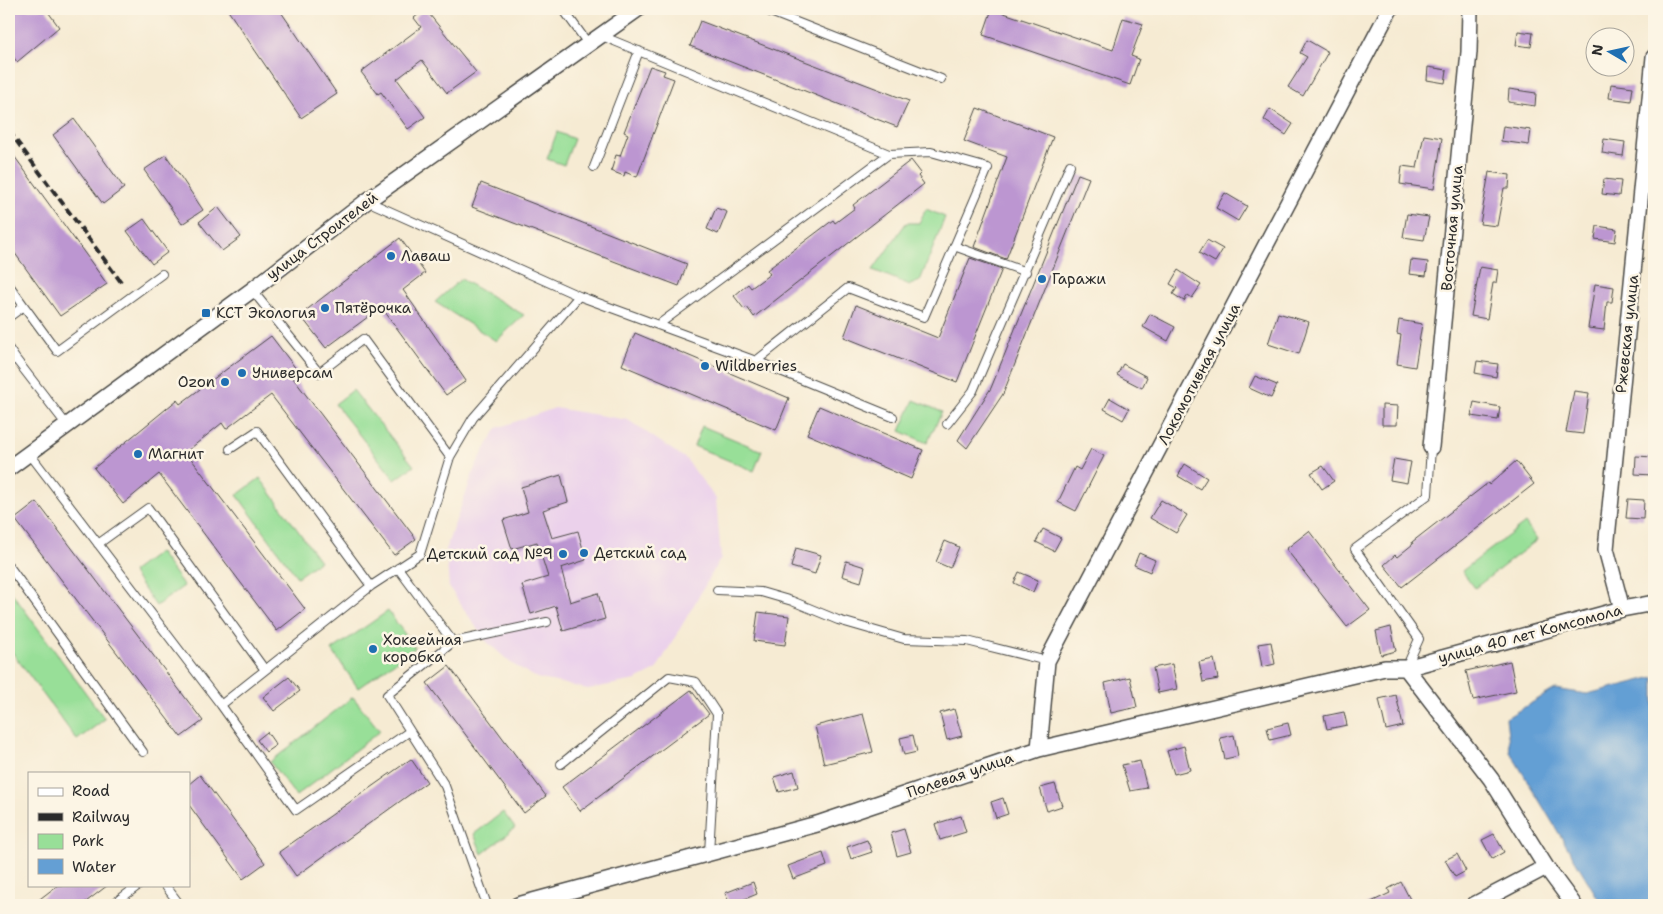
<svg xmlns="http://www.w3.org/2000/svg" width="1663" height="914" font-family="'Shantell Sans',sans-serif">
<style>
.built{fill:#ebd1eb}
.green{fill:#98df98;stroke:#628562}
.water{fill:#649fd4;stroke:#486580}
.building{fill:#bc96d1}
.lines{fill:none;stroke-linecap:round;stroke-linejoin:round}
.service-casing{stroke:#494844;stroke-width:10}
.minor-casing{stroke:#494844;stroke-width:18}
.service{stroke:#fff;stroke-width:8}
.minor{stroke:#fff;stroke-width:15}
.rail{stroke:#2b2b2b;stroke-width:4;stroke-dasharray:8 4;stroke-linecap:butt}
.poi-dot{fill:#1f6fb2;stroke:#fcf5e5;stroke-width:2}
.labels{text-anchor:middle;stroke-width:5;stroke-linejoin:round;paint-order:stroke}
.street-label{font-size:15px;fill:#2b2b2b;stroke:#fcf5e5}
.poi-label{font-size:15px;fill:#2b2b2b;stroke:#fcf5e5;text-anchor:start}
</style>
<rect width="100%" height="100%" fill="#fcf5e5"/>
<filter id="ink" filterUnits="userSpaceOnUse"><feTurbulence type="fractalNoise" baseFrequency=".02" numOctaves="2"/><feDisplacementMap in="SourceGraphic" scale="10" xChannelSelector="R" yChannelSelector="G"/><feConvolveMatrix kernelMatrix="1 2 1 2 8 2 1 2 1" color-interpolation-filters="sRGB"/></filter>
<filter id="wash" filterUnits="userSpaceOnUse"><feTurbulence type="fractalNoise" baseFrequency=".0096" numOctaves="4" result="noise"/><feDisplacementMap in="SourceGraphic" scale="20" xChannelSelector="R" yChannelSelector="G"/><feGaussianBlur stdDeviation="1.12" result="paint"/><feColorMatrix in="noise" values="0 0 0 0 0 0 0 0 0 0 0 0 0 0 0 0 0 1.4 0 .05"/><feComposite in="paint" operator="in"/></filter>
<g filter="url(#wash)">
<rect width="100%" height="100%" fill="#f6ebd3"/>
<path class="built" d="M555,408L628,420L686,459L716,499L721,558L656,670L636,680L588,689L537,678L512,664L485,640L449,587L446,548L476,465L497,428Z"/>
<path class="green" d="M557,132L574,139L564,165L547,159Z
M926,209L945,217L920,281L910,285L873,270L906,223H919Z
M461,279L524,315L496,341L435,302Z
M353,390L414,466L395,480L335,404Z
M914,400L942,412L927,443L900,431Z
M702,426L762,451L754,471L694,446Z
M260,478L320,561L297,577L237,495Z
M1525,523L1537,540L1475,588L1462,571Z
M159,552L184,586L156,606L132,572Z
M9,589L105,719L77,740L9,648Z
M388,611L415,648L358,688L332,650Z
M353,697L380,731L296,796L270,762Z
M503,812L515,828L482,854L474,834Z"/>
<path class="water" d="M1654,677V905H1602L1510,752L1506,718L1555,689L1587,694Z"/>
<g id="blocks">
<path class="building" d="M9,9H46L59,27L17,62L9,51Z
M227,9H279L337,94L301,118Z
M425,9L476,72L447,93L422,60L397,79L425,117L408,129L381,92L378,94L361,72L421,27L414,18Z
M992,9L1113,50L1123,18L1143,24L1131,56L1139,59L1130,85L983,35Z
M700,21L909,101L897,127L690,46Z
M1518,31L1533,33L1531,47L1516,45Z
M1307,40L1328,52L1303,96L1288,87L1307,57L1300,53Z
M650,66L665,71L663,75L674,79L637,177L625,172L624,176L611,171L616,155L620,156L628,134L624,132Z
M1428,67L1447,70L1445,83L1427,80Z
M1611,84L1633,87L1631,101L1609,98Z
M1509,89L1536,93L1535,106L1508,102Z
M977,108L1053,137L1006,259L974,247L1007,157L964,141Z
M1270,109L1293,124L1286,135L1264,120Z
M74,119L124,188L103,204L53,135Z
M1503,126L1531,130L1529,145L1501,141Z
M1424,135L1442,138L1434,189L1400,184L1402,166L1417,168Z
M1604,139L1625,142L1623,156L1602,153Z
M9,149L107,284L60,316L9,245Z
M166,155L203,210L182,224L144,170Z
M911,160L921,173L918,176L924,184L754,317L747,307L744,309L734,296L748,284L751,288L770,274L767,270L833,220L835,223L855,208L853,205Z
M1489,172L1510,175L1509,188H1504L1497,226L1480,224Z
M1078,174L1089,178L1003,394L967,448L958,440L991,388Z
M1604,179L1621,181L1619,196L1602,194Z
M481,183L687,264L679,286L472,207Z
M1225,193L1247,206L1238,221L1216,208Z
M218,207L241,237L222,251L199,222Z
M716,208L727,212L718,234L707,229Z
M1407,214L1429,217L1424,240L1403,237Z
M144,219L168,252L152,264L127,231Z
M1597,226L1617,229L1615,242L1595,239Z
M400,238L425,273L403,290L466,381L446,395L385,312L380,308L326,348L300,315Z
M1207,240L1223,249L1215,262L1199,253Z
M970,258L1002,269L957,382L844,337L856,305L938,338Z
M1411,260L1428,262L1426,276L1409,274Z
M1480,267L1498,270L1496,283H1493L1487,319L1471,316Z
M1178,270L1201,285L1192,298L1188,295L1184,301L1173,294L1177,288L1170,284Z
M1595,284L1614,287L1612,302H1607L1604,330L1588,328Z
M1278,313L1309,322L1299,354L1268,344Z
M1150,314L1175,327L1168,341L1143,327Z
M1399,320L1422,324L1415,367L1397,364L1401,335L1397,334Z
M635,333L789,398L776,430L622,365Z
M271,336L300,374L293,378L416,539L394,555L271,395L226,429L222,423L186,452L305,609L277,631L159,474L123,504L94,468L177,400L180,404Z
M1477,361L1498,364L1496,377L1475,373Z
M1123,364L1147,377L1142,388L1117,375Z
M1255,376L1277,385L1271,398L1249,388Z
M1574,391L1589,393L1583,434L1566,432Z
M1110,398L1129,409L1123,420L1104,409Z
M1474,402L1500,407L1498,420L1471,416Z
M1382,405L1398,406L1397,425H1382Z
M819,406L923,450L911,479L807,434Z
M1091,449L1104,456L1076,511L1058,502L1075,467L1080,470Z
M1636,456L1654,457L1652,475L1635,474Z
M1394,459L1411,462L1407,483L1390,480Z
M1516,461L1534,484L1402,587L1384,565L1395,555L1397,557L1413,544L1412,542L1488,483L1489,485Z
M1185,464L1207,478L1200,489L1178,476Z
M1323,466L1334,481L1322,489L1311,473Z
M561,475L568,502L543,510L552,538L578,531L586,560L561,568L570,602L598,593L605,619L563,631L556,606L531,614L522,585L548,577L537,542L512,549L503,520L528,512L521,487Z
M1628,499L1644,500L1643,519L1626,518Z
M1161,500L1187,515L1176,533L1150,518Z
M37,502L203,721L181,737L15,519Z
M1043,529L1061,538L1054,551L1036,542Z
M1309,531L1370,610L1347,627L1286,549Z
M945,541L959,547L950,568L936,562Z
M796,548L821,555L815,574L791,567Z
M1139,553L1155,560L1150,572L1134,565Z
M846,561L865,567L861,582L842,576Z
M1019,572L1038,580L1033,592L1014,583Z
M758,612L789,616L785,645L754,641Z
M1391,627L1396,651L1381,655L1376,631Z
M1271,642L1275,664L1262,667L1258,644Z
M1214,659L1218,679L1203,682L1199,662Z
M1510,661L1516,691L1473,700L1466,671Z
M1172,664L1177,689L1158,693L1153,668Z
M449,666L546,796L524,813L427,683Z
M289,677L300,691L274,711L263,697Z
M1130,677L1137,707L1111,713L1105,683Z
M691,690L709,714L580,811L562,787Z
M1396,695L1403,726L1386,730L1379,699Z
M954,709L962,736L947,740L940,713Z
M1344,712L1347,725L1327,729L1324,716Z
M863,714L873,752L824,764L815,726Z
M1288,723L1291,735L1270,740L1267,728Z
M267,732L276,745L266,752L257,740Z
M913,735L917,752L904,755L900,738Z
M1234,735L1238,756L1225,759L1220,738Z
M1184,746L1190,770L1174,774L1167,751Z
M411,759L427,782L296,876L279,852Z
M1140,761L1147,788L1130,791L1122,765Z
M794,771L798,787L779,792L774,777Z
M200,775L265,863L243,879L189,805V784Z
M1055,784L1062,806L1047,811L1040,788Z
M1003,798L1008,814L996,818L991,802Z
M961,816L966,832L940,840L935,824Z
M904,829L911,852L897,856L891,833Z
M1494,834L1504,852L1492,859L1482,840Z
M867,840L872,852L851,859L847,847Z
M823,853L827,866L793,879L788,866Z
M1457,854L1466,871L1455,877L1445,860Z
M753,882L757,894L730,905L725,893Z
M1401,882L1413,905H1365L1390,893L1388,889Z
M58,885H108L82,905H32Z"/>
</g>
</g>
<g filter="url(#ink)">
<use href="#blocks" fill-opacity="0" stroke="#494844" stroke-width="1"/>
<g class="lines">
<g class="service-casing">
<path id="service" d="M563,9L589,45
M763,9L941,79
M602,36L889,154L658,325
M594,167L639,51
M954,246L1026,272
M9,285L24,306
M252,290L319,373L363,339L450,457
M579,296L756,361L893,417
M9,317L24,306L57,351L162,274
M9,349L15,358
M756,361L848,288L924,317L988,168L931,152L889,154
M9,363L15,358L66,424
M947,424L973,391L1070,165
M230,449L257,431L371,586
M29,453L221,705L371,586L420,554L450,457L473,418L579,296L367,201
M98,544L148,508L265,670
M9,566L143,752
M398,568L453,642L387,695L445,786L487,905
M717,590L761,592L792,601L838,620L904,639L967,641L1047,661
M453,642L547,622
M1406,668L1419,639L1355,549L1428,495L1431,447
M221,705L296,810L410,731
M561,764L669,677L696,682L717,714L709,853
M165,885L180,905
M112,905L139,885"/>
</g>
<g class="minor-casing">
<path id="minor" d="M1431,447L1469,52L1470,9
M9,468L252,290L367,201L638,9
M1622,609L1606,549L1654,57
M1406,668L1491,779L1546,867L1574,905
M1039,749L1047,661L1390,9
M518,905L817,824L1039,749L1385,668H1406L1622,609L1654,603
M1474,905L1546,867"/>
</g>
<use href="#service" class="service"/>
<use href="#minor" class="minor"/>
<path class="rail" d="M9,131L121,282"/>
</g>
</g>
<g class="poi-dot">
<circle cx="391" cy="256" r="5"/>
<circle cx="1042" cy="279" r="5"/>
<circle cx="325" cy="308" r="5"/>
<rect x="201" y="308" width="10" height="10" rx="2.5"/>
<circle cx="705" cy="366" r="5"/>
<circle cx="242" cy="373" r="5"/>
<circle cx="225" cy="382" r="5"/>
<circle cx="138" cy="454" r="5"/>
<circle cx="584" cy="553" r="5"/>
<circle cx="563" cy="554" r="5"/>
<circle cx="373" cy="649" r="5"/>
</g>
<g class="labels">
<g class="street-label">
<text transform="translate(1452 228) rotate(-85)" y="5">Восточная улица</text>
<text transform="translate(322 236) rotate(-37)" y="5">улица Строителей</text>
<text transform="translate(1627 334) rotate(-84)" y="5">Ржевская улица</text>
<text transform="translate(1199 374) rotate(-62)" y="5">Локомотивная улица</text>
<text transform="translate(1530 634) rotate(-15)" y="5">улица 40 лет Комсомола</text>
<text transform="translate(960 775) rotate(-19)" y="5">Полевая улица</text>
</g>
<g class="poi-label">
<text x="401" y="261">Лаваш</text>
<text x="1052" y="284">Гаражи</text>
<text x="335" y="313">Пятёрочка</text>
<text x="216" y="318">КСТ Экология</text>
<text x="715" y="371">Wildberries</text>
<text x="252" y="378">Универсам</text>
<text x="215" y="387" text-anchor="end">Ozon</text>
<text x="148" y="459">Магнит</text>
<text x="594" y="558">Детский сад</text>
<text x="553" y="559" text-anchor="end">Детский сад №9</text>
<text x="383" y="645">Хокеейная<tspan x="383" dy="17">коробка</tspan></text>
</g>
</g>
<rect width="1663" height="914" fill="none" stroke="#fcf5e5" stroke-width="30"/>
<rect x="28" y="772" width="162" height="115" fill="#fcf5e5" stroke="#a8a49b"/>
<rect x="38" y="788" width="25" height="8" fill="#ffffff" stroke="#a8a49b"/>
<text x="72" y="796" font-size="15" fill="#2b2b2b">Road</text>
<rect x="38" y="813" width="25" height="8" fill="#2b2b2b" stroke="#a8a49b"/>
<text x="72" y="822" font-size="15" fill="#2b2b2b">Railway</text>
<rect x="38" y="834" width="25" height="15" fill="#98df98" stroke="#a8a49b"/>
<text x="72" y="846" font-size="15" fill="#2b2b2b">Park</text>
<rect x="38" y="859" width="25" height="15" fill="#649fd4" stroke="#a8a49b"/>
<text x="72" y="872" font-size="15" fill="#2b2b2b">Water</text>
<g transform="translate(1610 52) rotate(279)"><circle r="24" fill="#fcf5e5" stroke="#a8a49b"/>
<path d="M0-4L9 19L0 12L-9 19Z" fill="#1f6fb2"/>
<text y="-8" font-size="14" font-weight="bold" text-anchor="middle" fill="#2b2b2b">N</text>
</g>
</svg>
